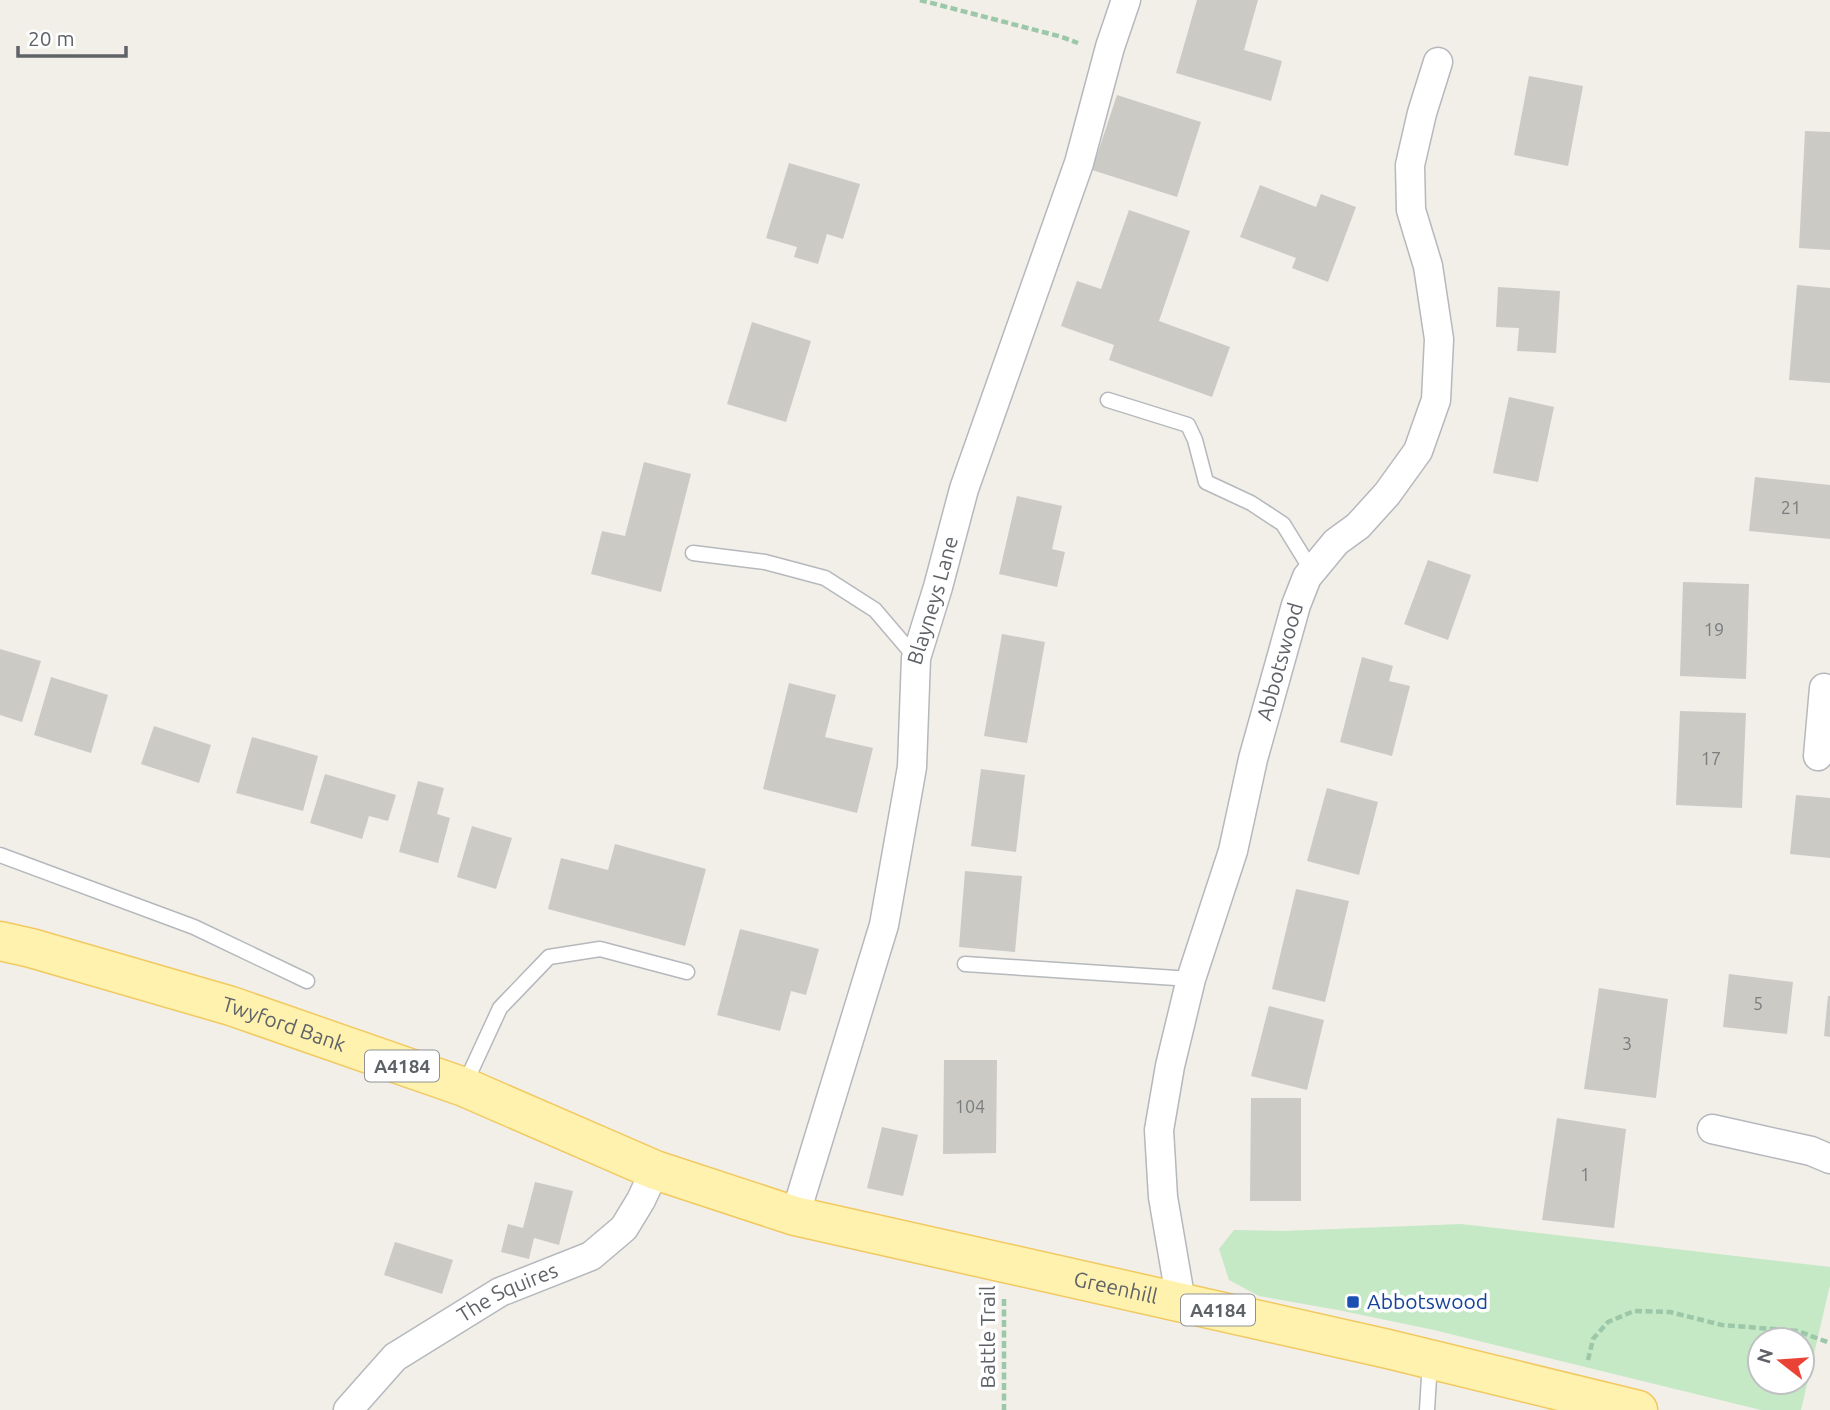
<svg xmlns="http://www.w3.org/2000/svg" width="1830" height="1410" font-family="Ubuntu,sans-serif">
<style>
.green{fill:#c5e8c5;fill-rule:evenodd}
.building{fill:#cccac5}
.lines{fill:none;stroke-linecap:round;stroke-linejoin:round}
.lane-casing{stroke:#b5b8bc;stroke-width:17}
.street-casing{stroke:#b5b8bc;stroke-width:31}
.primary-casing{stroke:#f2c960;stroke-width:41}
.path{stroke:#9cc7a9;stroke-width:4.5;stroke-dasharray:7 3.5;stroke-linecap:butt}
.lane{stroke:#fff;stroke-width:14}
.street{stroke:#fff;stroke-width:28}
.primary{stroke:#fff2af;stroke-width:38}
.transit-dot{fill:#1a4fb4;stroke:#fff;stroke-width:2.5}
.labels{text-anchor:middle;stroke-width:7;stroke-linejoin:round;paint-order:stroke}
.number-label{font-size:18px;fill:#7a7d7f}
.shield{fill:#fff;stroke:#8f9295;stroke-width:2}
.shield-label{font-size:19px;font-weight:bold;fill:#5f6368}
.street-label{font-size:21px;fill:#5f6368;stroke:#fff}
.transit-label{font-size:21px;fill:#164399;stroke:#fff;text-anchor:start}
</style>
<rect width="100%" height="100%" fill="#f1efe8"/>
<path class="green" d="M1461,1224L1830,1267V1285L1801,1410H1761L1434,1330L1338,1310L1259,1296L1229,1280L1219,1249L1234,1230L1284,1231ZM1802,1340V1382H1760V1340Z"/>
<path class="building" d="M1197,0H1258L1244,50L1282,61L1271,101L1176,73Z
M1529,76L1583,86L1568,166L1514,155Z
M1117,95L1201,122L1177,197L1092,170Z
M1805,131L1830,132V250L1799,248Z
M789,163L860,184L843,239L827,234L818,264L794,257L797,247L766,238Z
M1260,185L1316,207L1321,194L1356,207L1328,282L1292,268L1296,258L1240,237Z
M1129,210L1190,231L1159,321L1230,347L1212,397L1109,360L1114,345L1061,326L1077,281L1101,289Z
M1797,285L1830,288V383L1789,380Z
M1498,287L1560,291L1556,353L1517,351L1519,328L1496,327Z
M752,322L811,341L786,422L727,404Z
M1509,397L1554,407L1538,482L1493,473Z
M644,462L691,474L661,592L591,574L602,531L625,536Z
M1755,477L1830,485V539L1749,531Z
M1017,496L1062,506L1052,549L1065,552L1057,587L999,574Z
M1428,560L1471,575L1448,640L1404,624Z
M1683,582L1749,584L1746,679L1680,676Z
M1002,634L1045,642L1027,743L984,736Z
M0,649L41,661L22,722L0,715Z
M1362,657L1393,666L1389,681L1410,686L1392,756L1340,742Z
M51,677L108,695L91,753L34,735Z
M789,683L836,695L825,737L873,748L857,813L763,789Z
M1680,711L1746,713L1742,808L1676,805Z
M154,726L211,745L199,783L141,764Z
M252,737L318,756L303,811L236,793Z
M981,769L1025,775L1016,852L971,846Z
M325,774L396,795L388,821L369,816L362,839L310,823Z
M418,781L444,788L437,814L450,818L438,863L399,852Z
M1327,788L1378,802L1359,875L1307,861Z
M1796,795L1830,798V858L1790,854Z
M472,826L512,838L496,889L457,877Z
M615,844L706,869L685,946L548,909L561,858L608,870Z
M965,871L1022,876L1015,952L959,947Z
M1296,889L1349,901L1325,1002L1272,989Z
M740,929L819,949L806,995L791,991L780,1031L717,1015Z
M1729,974L1793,982L1787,1034L1723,1027Z
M1599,988L1668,999L1656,1098L1584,1089Z
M1828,996H1830V1037L1824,1036Z
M1269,1006L1324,1020L1307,1090L1251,1076Z
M944,1060H997L996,1153L943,1154Z
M1251,1098H1301V1201H1250Z
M1557,1118L1626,1129L1614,1228L1542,1220Z
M882,1127L918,1135L903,1196L867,1188Z
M535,1182L573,1191L559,1245L534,1238L529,1259L501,1252L508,1224L523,1228Z
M395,1242L453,1260L442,1294L384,1275Z"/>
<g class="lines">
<g class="lane-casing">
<path id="lane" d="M1108,400L1188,425L1195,440L1206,482L1251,503L1283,524L1312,571
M693,553L765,562L825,578L875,610L916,658
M0,855L194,927L307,981
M965,964L1191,979
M464,1086L500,1008L549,957L600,949L687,972
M1427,1410L1430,1361"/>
</g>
<g class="street-casing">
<g id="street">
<path d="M1818,756L1824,688"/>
<path d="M1712,1129L1811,1151L1830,1159"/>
<path id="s1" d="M795,1216L884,925L912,767L916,658L938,587L964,489L1079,163L1110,47L1126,0"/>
<path id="s2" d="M1181,1302L1163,1197L1159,1130L1170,1066L1191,979L1233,851L1253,759L1296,605L1307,577L1336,542L1358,526L1387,494L1418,451L1436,400L1439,339L1428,266L1411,210L1410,165L1422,113L1438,62"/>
<path id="s3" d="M348,1410L395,1357L500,1292L591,1256L624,1228L641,1200L655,1170"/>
</g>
</g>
<g class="primary-casing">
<g id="primary">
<path id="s4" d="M0,941L31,948L231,1006L464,1087L655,1170L795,1216L1388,1349L1638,1410"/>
</g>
</g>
<path class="path" d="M920,0L1062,37L1078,43
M1004,1299V1410
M1588,1360L1593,1339L1608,1322L1634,1311L1670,1312L1722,1325L1798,1331L1830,1343"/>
<use href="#lane" class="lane"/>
<use href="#street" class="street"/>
<use href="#primary" class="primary"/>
</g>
<rect class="transit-dot" x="1346" y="1295" width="14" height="14" rx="3.5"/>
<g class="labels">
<g class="number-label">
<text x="1791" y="514">21</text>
<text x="1714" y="636">19</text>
<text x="1711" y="765">17</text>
<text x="1758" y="1010">5</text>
<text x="1627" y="1050">3</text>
<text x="970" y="1113">104</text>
<text x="1585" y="1181">1</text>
</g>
<g class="shield">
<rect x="365" y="1050.5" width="74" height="31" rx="5"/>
<rect x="1181" y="1294.5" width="74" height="31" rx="5"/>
</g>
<g class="shield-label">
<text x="402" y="1073">A4184</text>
<text x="1218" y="1317">A4184</text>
</g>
<g class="street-label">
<text dy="7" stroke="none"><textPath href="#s1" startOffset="634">Blayneys Lane</textPath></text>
<text dy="7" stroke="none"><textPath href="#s2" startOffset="658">Abbotswood</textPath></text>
<text dy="7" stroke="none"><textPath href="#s4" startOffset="296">Twyford Bank</textPath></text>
<text dy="7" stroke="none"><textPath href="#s4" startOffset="1171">Greenhill</textPath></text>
<text dy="7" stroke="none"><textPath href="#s3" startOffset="201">The Squires</textPath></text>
<text transform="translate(988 1337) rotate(-90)" y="7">Battle Trail</text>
</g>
<g class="transit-label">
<text x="1367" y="1309">Abbotswood</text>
</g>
</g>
<g transform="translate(1781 1361) rotate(287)"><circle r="33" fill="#ffffff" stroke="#bfc1c3" stroke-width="2"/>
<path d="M0-5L12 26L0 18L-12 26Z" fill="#ea4335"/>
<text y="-10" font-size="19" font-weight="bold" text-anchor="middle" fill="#5f6368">N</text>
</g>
<path d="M18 46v10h108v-10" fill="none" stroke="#5f6368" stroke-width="3.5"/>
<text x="28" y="46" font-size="21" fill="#5f6368" stroke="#ffffff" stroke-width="5" paint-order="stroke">20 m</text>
</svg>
